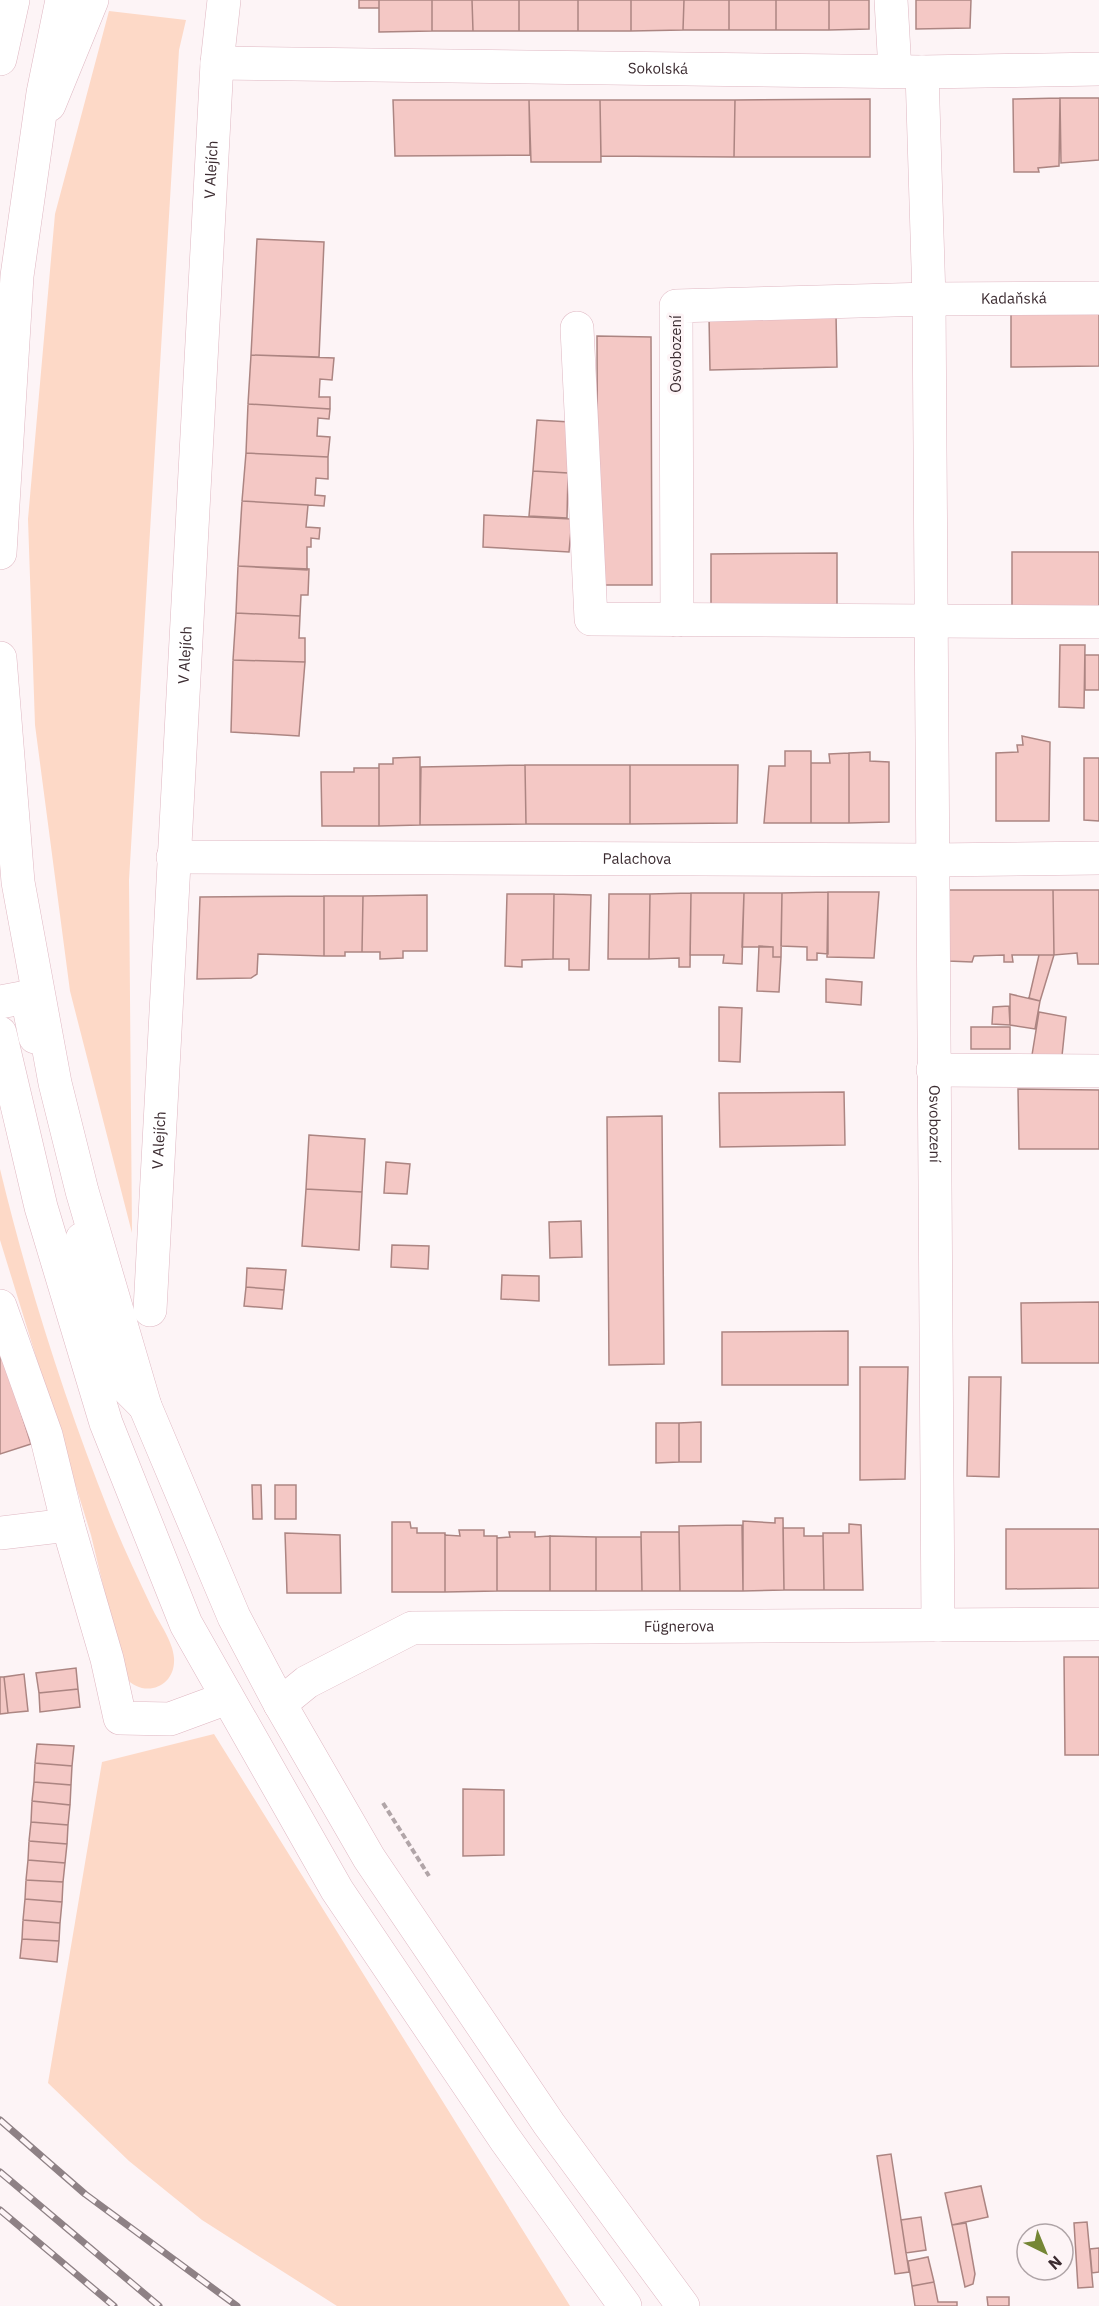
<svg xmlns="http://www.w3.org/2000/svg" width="1099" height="2306" font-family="'IBM Plex Sans',sans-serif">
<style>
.green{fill:#fdd9c7}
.building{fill:#f4c8c5;stroke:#ac8582;stroke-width:1.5}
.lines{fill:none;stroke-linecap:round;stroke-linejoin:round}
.minor-casing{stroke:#dfb7c2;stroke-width:34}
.highway-casing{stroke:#dfb7c2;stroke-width:34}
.path{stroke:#b1a5a8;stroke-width:4;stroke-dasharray:6 3;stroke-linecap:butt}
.minor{stroke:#fff;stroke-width:33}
.highway{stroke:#fff;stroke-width:33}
.rail-casing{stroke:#8e8185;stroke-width:7}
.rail{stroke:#fdf4f6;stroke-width:4.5;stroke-dasharray:14;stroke-linecap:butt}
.labels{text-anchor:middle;stroke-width:6;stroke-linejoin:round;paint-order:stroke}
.street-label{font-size:15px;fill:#3b2b30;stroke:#fdf4f6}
</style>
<rect width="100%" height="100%" fill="#fdf4f6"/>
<path class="green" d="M109,11L186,20L179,50L129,880L132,1233L70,991L35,725L28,519L55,214Z
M0,1169C28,1285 65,1401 109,1512C122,1545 137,1576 152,1608C159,1623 173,1641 174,1658C176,1688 143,1699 125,1677L91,1535L0,1240Z
M214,1734L570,2306H337L202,2220L129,2161L48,2083L102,1762Z"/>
<path class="building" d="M359,0H379V8H359Z
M379,0H432V31L379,32Z
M432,0H472L473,31H432Z
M472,0H519V31H473Z
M519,0H578V31H519Z
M578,0H631V31H578Z
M631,0H684L683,30L631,31Z
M684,0H729V30H683Z
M729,0H776V30H729Z
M776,0H829V30H776Z
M829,0H869V29L829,30Z
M916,0H971L970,28L916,29Z
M1060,98H1099V160L1061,163Z
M1060,98L1059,166L1038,168L1039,172H1014L1013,99Z
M870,99V157H734L735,100Z
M393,100H529L530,155L395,156Z
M529,100H600L601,162H531Z
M600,100H735L734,157L601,156Z
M257,239L324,242L319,357L251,355Z
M1011,313H1099V366L1011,367Z
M836,314L837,367L710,370L709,316Z
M597,336L651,337L652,585H598Z
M251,355L334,358L332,380L320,379L319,397H330V409L248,404Z
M248,404L330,409L329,419L318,418L317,436L330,437L328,457L246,453Z
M537,420L570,422L568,473L533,471Z
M246,453L328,457V479L316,478L315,495L325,496L324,506L242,501Z
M533,471L568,473L567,518L529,516Z
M242,501L308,505L306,527L320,528L319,539L311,538V547H307V570L238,566Z
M484,515L572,519L569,552L483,547Z
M1012,552H1099V606H1012Z
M837,553V608H711V554Z
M238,566L309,569L308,595H301L300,616L236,613Z
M236,613L300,616L299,638H305V662L233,660Z
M1060,645H1085L1084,708L1059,707Z
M1085,655H1099V690H1085Z
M233,660L305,662L299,736L231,732Z
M1022,736L1050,742L1049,821H996V753L1018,752L1017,745H1023Z
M785,751H811V823H764L769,766H785Z
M870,752V761L889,762V822L849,823V753Z
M849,753V823H811V763H830L829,754Z
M420,757V825L379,826V764H393V758Z
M1084,758H1099V821L1084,820Z
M525,765L526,824L420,825L421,767Z
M525,765H630V824H526Z
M630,765H738L737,823L630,824Z
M354,768H379V826H322L321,772H354Z
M945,890H1053L1054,955H1012L1013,962H1004V955L974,956L972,962L948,961Z
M1053,890H1099V964H1078L1077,953L1054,955Z
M828,892H879L874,958L827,957Z
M828,892V954L817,953V960H807V947L781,946L782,893Z
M691,893H744L742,964L723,963L724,955H690Z
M691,893L690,967H679V958L649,959L650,894Z
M744,893H782L781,957H773V947H742Z
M507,894H554L553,959L522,960V967L505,966Z
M554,894L591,895L589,970H569V959H553Z
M609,894H650L649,959H608Z
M427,895V951H403V958L380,959V952H362L363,896Z
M324,896V956L258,954L257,974L251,978L197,979L200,897Z
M324,896H363L362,952H345V956H324Z
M759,946L773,947V957H781L779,992L757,991Z
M1039,955H1054L1040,1001L1029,998Z
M826,979L862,982L861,1005L826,1002Z
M1010,994L1040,1001L1035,1029L1010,1025Z
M1009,1006L1010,1025L992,1024L993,1007Z
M719,1007L742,1008L740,1062L719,1061Z
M1039,1012L1066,1017L1062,1056L1032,1055Z
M971,1027H1010V1049H971Z
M1018,1089L1099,1090V1149H1019Z
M844,1092L845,1145L720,1147L719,1093Z
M662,1116L664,1364L609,1365L607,1117Z
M309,1135L365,1139L362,1192L306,1189Z
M386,1162L410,1164L407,1194L384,1193Z
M306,1189L362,1192L359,1250L302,1246Z
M581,1221L582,1257L550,1258L549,1222Z
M392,1245L429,1246L428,1269L391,1267Z
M247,1268L286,1270L284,1290L246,1287Z
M502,1275L539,1276V1301L501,1299Z
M246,1287L284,1290L282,1309L244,1306Z
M1099,1302V1363H1022L1021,1303Z
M848,1331V1385H722V1332Z
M2,1352L31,1444L0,1454V1353Z
M860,1367H908L905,1479L860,1480Z
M969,1377H1001L999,1477L967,1476Z
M701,1422V1462H679V1423Z
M656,1423H679V1462L656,1463Z
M252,1485H261L262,1519H253Z
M275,1485H296V1519H275Z
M775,1518H783L784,1590L743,1591V1521L775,1523Z
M392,1522H410L411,1528H417V1533H445V1592H392Z
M849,1524L861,1525L863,1590H824L823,1533H849Z
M742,1525L743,1591H680L679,1526Z
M783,1528H804V1536H823L824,1590H784Z
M1006,1529H1099V1588L1006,1589Z
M459,1530H484V1536H497V1591L445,1592V1535L460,1536Z
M509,1532H535V1537L550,1536V1591H497V1538L510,1537Z
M641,1532H679L680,1591H642Z
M285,1533L340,1535L341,1593H287Z
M550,1536L596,1537V1591H550Z
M596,1537H641L642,1591H596Z
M1064,1657H1099V1755H1065Z
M76,1668L78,1689L39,1693L36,1673Z
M24,1674L28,1711L8,1713L4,1677Z
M0,1677H4L8,1713L0,1714Z
M78,1689L80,1707L40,1712L39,1693Z
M37,1744L74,1746L72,1766L35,1763Z
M35,1763L72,1766L71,1785L34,1782Z
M34,1782L71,1785L70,1805L32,1801Z
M463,1789L504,1790V1855L463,1856Z
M32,1801L70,1805L68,1825L31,1822Z
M31,1822L68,1825L67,1844L29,1841Z
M29,1841L67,1844L65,1863L28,1860Z
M28,1860L65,1863L63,1882L26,1880Z
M26,1880L63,1882L62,1902L25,1899Z
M25,1899L62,1902L60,1923L23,1920Z
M23,1920L60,1923L59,1941L22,1939Z
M22,1939L59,1941L57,1962L20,1958Z
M891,2154L909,2272L895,2274L877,2156Z
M981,2186L988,2217L952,2225L945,2193Z
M921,2217L926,2250L906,2253L901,2220Z
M1087,2222L1093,2287L1078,2288L1074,2223Z
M966,2223L975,2274L973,2284L965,2287L952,2225Z
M1099,2248V2272L1092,2273L1090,2249Z
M928,2257L934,2282L912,2286L908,2261Z
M934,2282L938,2302H957V2306H915L912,2286Z
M987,2297H1009V2306H988Z"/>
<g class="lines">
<g class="minor-casing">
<g id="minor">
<path d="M891,0L895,71"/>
<path id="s1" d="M217,63L922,72L1099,69"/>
<path id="s2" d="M922,72L929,299L938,1625"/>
<path d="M49,105L92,0"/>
<path d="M577,328L591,619L1099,622"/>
<path id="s3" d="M677,620L676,306L929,299L1099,298"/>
<path id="s4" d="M173,857L932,860L1099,858"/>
<path d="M0,1002L27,997L35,1037"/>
<path d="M933,1070L1099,1071"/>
<path d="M82,1239L113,1374L145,1406"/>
<path d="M0,1306L46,1435L68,1525L107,1659L120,1718L170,1719L227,1698"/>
<path id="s5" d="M150,1310L217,63L224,0"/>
<path d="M0,1533L68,1525"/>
<path id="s6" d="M280,1704L307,1682L412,1628L1099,1624"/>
</g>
</g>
<g class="highway-casing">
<path id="highway" d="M0,59L13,0
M0,553L17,276L43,93L62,0
M0,658L18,882L55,1083L82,1191L145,1406L234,1617L280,1704L369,1858L549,2124L683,2306
M0,1033L41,1207L106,1423L186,1624L337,1890L505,2139L625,2306"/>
</g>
<path class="path" d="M383,1803L429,1876"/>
<use href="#minor" class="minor"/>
<use href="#highway" class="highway"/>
<g class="rail-casing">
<path id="rail" d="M0,2120L85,2194L237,2306
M0,2172L159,2306
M0,2210L114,2306"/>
</g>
<use href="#rail" class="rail"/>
</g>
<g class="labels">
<g class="street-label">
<text dy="5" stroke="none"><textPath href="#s1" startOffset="441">Sokolská</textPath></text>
<text dy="5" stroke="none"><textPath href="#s5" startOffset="1142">V Alejích</textPath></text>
<text dy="5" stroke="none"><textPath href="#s3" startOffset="652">Kadaňská</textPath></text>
<text transform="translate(676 354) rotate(-90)" y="5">Osvobození</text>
<text dy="5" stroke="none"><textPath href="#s5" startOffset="656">V Alejích</textPath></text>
<text dy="5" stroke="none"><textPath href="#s4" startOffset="464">Palachova</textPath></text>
<text dy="5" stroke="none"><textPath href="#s2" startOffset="1052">Osvobození</textPath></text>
<text dy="5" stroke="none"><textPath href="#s5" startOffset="170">V Alejích</textPath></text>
<text dy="5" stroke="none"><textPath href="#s6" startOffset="420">Fügnerova</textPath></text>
</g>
</g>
<g transform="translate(1045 2252) rotate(137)"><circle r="28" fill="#fdf4f6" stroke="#afa4a7" stroke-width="1.5"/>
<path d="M0-4.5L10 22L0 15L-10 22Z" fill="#758635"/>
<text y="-9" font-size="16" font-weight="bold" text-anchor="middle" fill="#3b2b30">N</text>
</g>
</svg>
